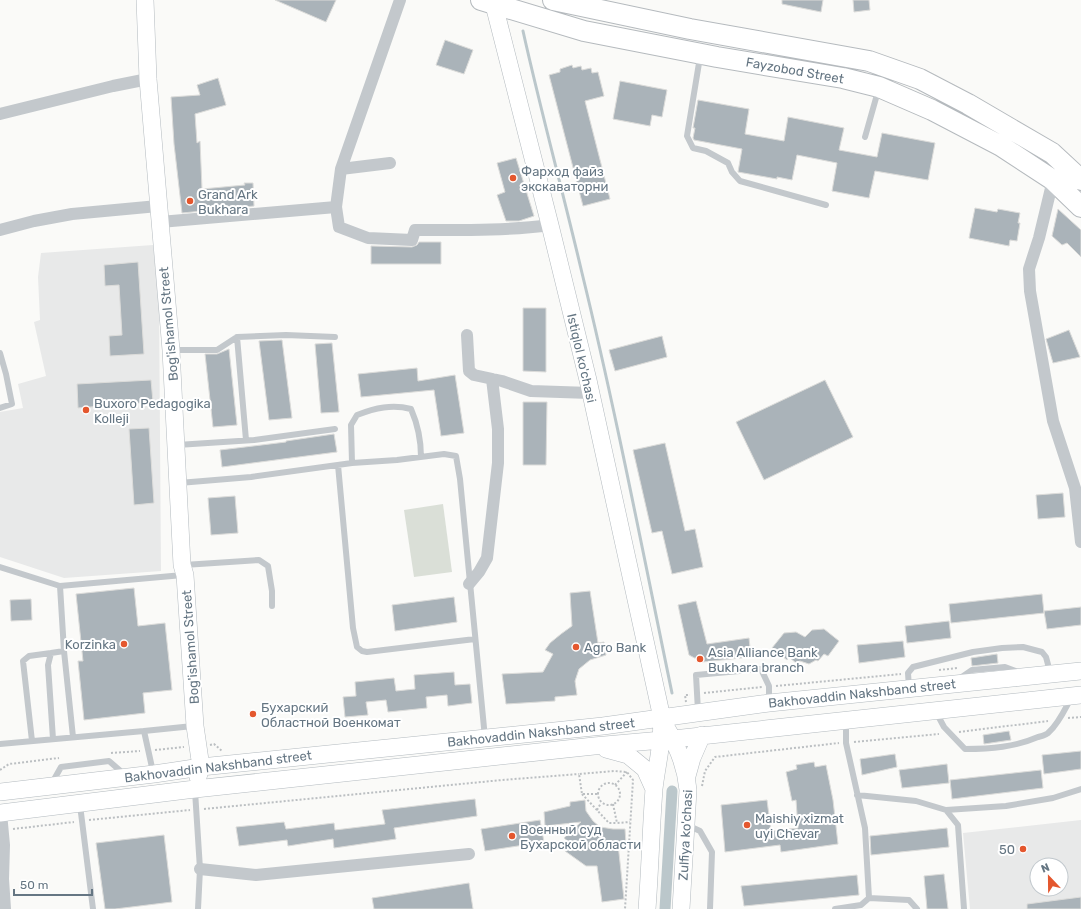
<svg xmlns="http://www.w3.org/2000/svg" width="1081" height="909" font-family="Rubik,sans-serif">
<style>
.built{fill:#e8e9e9;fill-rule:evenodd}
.pitch{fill:#dadfd7}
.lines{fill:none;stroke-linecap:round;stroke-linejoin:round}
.stream{stroke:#bbc7cb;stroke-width:3}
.canal{stroke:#bbc7cb;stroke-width:11}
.building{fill:#aab3b9;stroke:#dcdcda}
.secondary-casing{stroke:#b3babf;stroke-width:18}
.primary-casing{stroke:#b5babe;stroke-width:22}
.path{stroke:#bbbfc2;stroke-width:2;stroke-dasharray:2 2;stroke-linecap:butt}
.lane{stroke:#c3c8cc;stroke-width:6}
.street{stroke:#c3c8cc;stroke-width:12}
.secondary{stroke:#fff;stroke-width:17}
.primary{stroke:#fff;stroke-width:20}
.poi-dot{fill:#e4572e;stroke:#fff;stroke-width:1.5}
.labels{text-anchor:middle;stroke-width:4;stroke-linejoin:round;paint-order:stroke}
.street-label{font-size:13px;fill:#657683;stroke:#fff}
.poi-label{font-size:13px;fill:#657683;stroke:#fff;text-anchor:start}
</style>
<rect width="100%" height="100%" fill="#fafaf8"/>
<path class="built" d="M153,245L159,301L161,571L64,578L0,557V412L23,408L18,384L46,376L34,322L40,320L38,277L41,253Z
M1081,820V909H970L963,833ZM1037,865H1061V889H1037Z"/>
<path class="pitch" d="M443,504L452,572L414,577L404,510Z"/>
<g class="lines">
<path class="stream" d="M523,31C541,112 563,192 582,273C616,412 643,553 672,693"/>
<path class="canal" d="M665,909L672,791"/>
</g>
<path class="building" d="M275,0H336L326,22Z
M782,0H823L821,12L782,4Z
M853,0H869L870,10L854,12Z
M445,40L473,50L464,74L436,65Z
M572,65L573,68L581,66L582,70L591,68L592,73L598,72L604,96L585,101L610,199L583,206L549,75L560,72V69Z
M218,78L226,105L195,114L197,143L200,141L202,189L245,185L244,183H253L254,206L182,213L174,144L171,97L200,95L197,85Z
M620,81L667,90L662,117L652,115L650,126L613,119Z
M698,100L749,109L745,134L784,141L788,117L844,128L839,150L877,157L882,133L935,143L928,180L875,171L869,198L832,191L837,163L797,155L792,180L777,177V179L738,172L742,149L694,140L693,138L695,128H693Z
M516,158L534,216L519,221H506L497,195L505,192L497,163Z
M975,208L997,212L998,209L1020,213L1018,223H1020L1017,241L1010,240L1009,246L969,238Z
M1058,209L1081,230V257L1067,243L1062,245L1052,236Z
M419,242H441V264H371V246L412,247L417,245Z
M138,262L144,354L110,356L109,336L122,335L119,285L105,286L104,265Z
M523,308H546V372L523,371Z
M1069,330L1080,357L1053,363L1046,339Z
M662,336L667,357L615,371L609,350Z
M282,340L292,418L269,420L259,341Z
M332,343L339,412L321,413L315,344Z
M229,349L237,425L213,427L205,354H217Z
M417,368L418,381L455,375L464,433L441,436L434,390L361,397L358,374Z
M151,380L153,402L78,408L77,384Z
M825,380L853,437L764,480L736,422Z
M523,402H547L546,465H523Z
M149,428L154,503L134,505L129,429Z
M334,434L337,452L222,467L220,450L286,442V441Z
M665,443L685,531L695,529L703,567L672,574L662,531L652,533L633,450Z
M1063,493L1065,517L1038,519L1036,495Z
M235,496L238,533L211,535L208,498Z
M134,588L138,626L165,623L172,690L143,693L145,713L84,720L78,661H83L76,594Z
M590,591L598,643L604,642L606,655L590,660L579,669L575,681L577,695L555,697V701L506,704L502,674L543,672L553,654L545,650L550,643L561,634L572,626L570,593Z
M1042,594L1044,613L951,623L949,604Z
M454,597L457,622L395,631L392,605Z
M31,599L32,620L11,621L10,600Z
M696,601L707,644L749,638L751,657L702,662L689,655L678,605Z
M1081,607V625L1047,629L1044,611Z
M949,621L951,638L907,643L905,626Z
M824,629L839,641L828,656L824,654L818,661L816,660L809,664L800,661L796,663L789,657L787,660L772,648L784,633L796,632L805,637L812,630Z
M903,641L905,657L859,663L857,645Z
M997,654L998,663L972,666L971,658Z
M454,672L455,685L470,684L472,703L448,706L447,695L426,697L427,708L388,712L386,700L366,702L368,715L345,717L343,697L356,696L355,682L394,678L396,691L415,689L414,675Z
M1009,731L1011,740L984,744L983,735Z
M1081,751V769L1044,774L1042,755Z
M895,754L897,767L862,775L860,759Z
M814,762L815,767L826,765L833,800L838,844L781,852L780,845L725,852L721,805L767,800L771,831L798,828L796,800L792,801L786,772L797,769L796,765Z
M947,764L949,783L902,788L899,770Z
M1041,770L1043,788L952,799L950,780Z
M475,799L477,816L394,828L396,839L334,848L333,839L288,846L287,840L239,846L236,827L284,822L286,829L334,823L335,830L385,824L382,810Z
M585,800L586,811L593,821L600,827L613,829H625L626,844H618L624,899L602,902L597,866H586L565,851L571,844L564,838L581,822L545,826L544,812L570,806V802Z
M540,820L544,842L485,851L481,829Z
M947,828L949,847L871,855L870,836Z
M164,835L172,902L115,909H105L96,843Z
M944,874L948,909H927L924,876Z
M857,875L859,895L744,906L741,886Z
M469,883L473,909H374L372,898Z
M1081,897V909H1027V904Z"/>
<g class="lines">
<g class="secondary-casing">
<path id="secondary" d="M145,0L148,79L171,350L182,565L185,575L195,726L201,767L198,777
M495,0L494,5L550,225L588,380L660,709C665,736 657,762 654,789C651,829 650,869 647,909
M667,729C678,747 686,768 688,790L681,909
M606,749L628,755L645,769L654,789
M687,776L692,758L702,735
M0,792L154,774L201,767L603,726L769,703L1081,671
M0,813L195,789L594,746L673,739L1081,695"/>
</g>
<g class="primary-casing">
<path id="primary" d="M481,0L584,31L717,57L843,78L879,87L932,110L1001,146L1053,180L1081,207
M553,0L690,29L869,61L920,79L968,104L1052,153L1081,180"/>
</g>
<path class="path" d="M939,670L958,668
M776,686L901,674
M704,693L762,687
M686,702L685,695H690
M1068,718L1081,717
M959,732L1048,721
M854,742L939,734
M210,745L214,744L222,751
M155,750L184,747
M111,753L140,751
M0,770L9,764L59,758
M598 794a11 11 0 1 1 22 0a11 11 0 1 1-22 0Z
M615,785L627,772
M702,786L705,771L715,757L839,743
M582,794L609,823H617
M597,794H582L579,774L614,771L627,772L633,780L625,909
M613,804L617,823L630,822
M204,809L502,780L579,774
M597,810L601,803
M89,820L190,810
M13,829L74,822"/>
<path class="lane" d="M700,57L687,136L693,148L706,151L728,163L732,172L740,181L826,205
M865,137L878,91
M237,337L246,440
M173,350H217L237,337L286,335L335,337
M0,353L6,374L12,404L0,408
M177,445L254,440L335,429
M352,463L351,425L357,415C375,408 392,404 411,409C418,425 421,439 421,457
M338,465L353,628L357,647L362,651L367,652L475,639
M179,483L251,477L352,463L397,460L444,454L456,456L460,479L485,738
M184,565L259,560L268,566L272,591V606
M0,567L60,586L183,575
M60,586L64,651L73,737
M959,679L972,670L1005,667L1018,672
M909,688L908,673L913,667L973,652L1002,648L1023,647L1042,652L1046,657L1050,672
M698,711L696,675L761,669L769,686V702
M936,712L944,727L965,749C991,749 1015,747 1038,737C1042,736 1047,735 1049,732C1059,723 1065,709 1071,698
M144,731L193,726
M53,739L48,665L51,653L64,651
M32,741L23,661L29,656L51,653
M0,744L144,731L153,772
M52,783L61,767L109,761L124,774
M195,791L200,869L198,909
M857,795L916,801L946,810L958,825L964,909
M80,805L93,909
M946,810L1006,806L1053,798L1081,789
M687,825L700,831L712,852L710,909
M869,898L909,900L917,909
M835,909L861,905L869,898L865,828L846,743V721"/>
<path class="street" d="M0,114L113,86L148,79
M341,169L400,0
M1053,180L1039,238L1029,269L1030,291L1053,421L1075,488L1081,542
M336,207L339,227L368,238L412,240L415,230C460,230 505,231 550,225
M160,222L336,207L341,169L390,163
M0,230L34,221L72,214L158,206
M467,335L469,371L474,375L502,381L531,391L590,393
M469,584L479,572L487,558L498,463V429L492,379
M1,813L4,845L3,879L5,909
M200,869L256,875L469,854"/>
<use href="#secondary" class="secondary"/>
<use href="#primary" class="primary"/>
</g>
<g class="poi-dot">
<circle cx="513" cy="178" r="4"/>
<circle cx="190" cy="201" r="4"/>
<circle cx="86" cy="410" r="4"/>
<circle cx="124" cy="644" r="4"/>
<circle cx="576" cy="647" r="4"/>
<circle cx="700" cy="659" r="4"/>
<circle cx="253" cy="714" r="4"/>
<circle cx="747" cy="825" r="4"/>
<circle cx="512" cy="836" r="4"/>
<circle cx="1023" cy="849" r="4"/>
</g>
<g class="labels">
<g class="street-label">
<text transform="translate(795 70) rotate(10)" y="5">Fayzobod Street</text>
<text transform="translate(168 324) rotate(-95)" y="5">Bog'ishamol Street</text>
<text transform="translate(582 358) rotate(77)" y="5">Istiqlol ko'chasi</text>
<text transform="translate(190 647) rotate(-94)" y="5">Bog'ishamol Street</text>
<text transform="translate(862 693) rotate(-6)" y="5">Bakhovaddin Nakshband street</text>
<text transform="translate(541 732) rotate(-6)" y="5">Bakhovaddin Nakshband street</text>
<text transform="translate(218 766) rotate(-7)" y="5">Bakhovaddin Nakshband street</text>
<text transform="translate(685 835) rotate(-87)" y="5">Zulfiya ko'chasi</text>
</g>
<g class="poi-label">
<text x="521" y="176">Фарход файз<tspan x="521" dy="15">экскаваторни</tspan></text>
<text x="198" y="199">Grand Ark<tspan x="198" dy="15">Bukhara</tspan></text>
<text x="94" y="408">Buxoro Pedagogika<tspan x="94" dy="15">Kolleji</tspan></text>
<text x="116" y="649" text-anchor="end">Korzinka</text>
<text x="584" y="652">Agro Bank</text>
<text x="708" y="657">Asia Alliance Bank<tspan x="708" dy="15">Bukhara branch</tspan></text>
<text x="261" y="712">Бухарский<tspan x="261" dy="15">Областной Военкомат</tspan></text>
<text x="755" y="823">Maishiy xizmat<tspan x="755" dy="15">uyi Chevar</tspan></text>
<text x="520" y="834">Военный суд<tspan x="520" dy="15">Бухарской области</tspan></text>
<text x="1015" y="854" text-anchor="end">50</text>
</g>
</g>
<g transform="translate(1049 877) rotate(338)"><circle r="19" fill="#ffffff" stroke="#c1c8cd"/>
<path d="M0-3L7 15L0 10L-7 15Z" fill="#e4572e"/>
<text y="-6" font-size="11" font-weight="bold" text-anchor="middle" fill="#657683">N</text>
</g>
<path d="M14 889v6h78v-6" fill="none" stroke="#657683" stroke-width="2"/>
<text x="20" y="889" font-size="12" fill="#657683" stroke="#ffffff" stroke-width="3" paint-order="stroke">50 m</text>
</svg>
